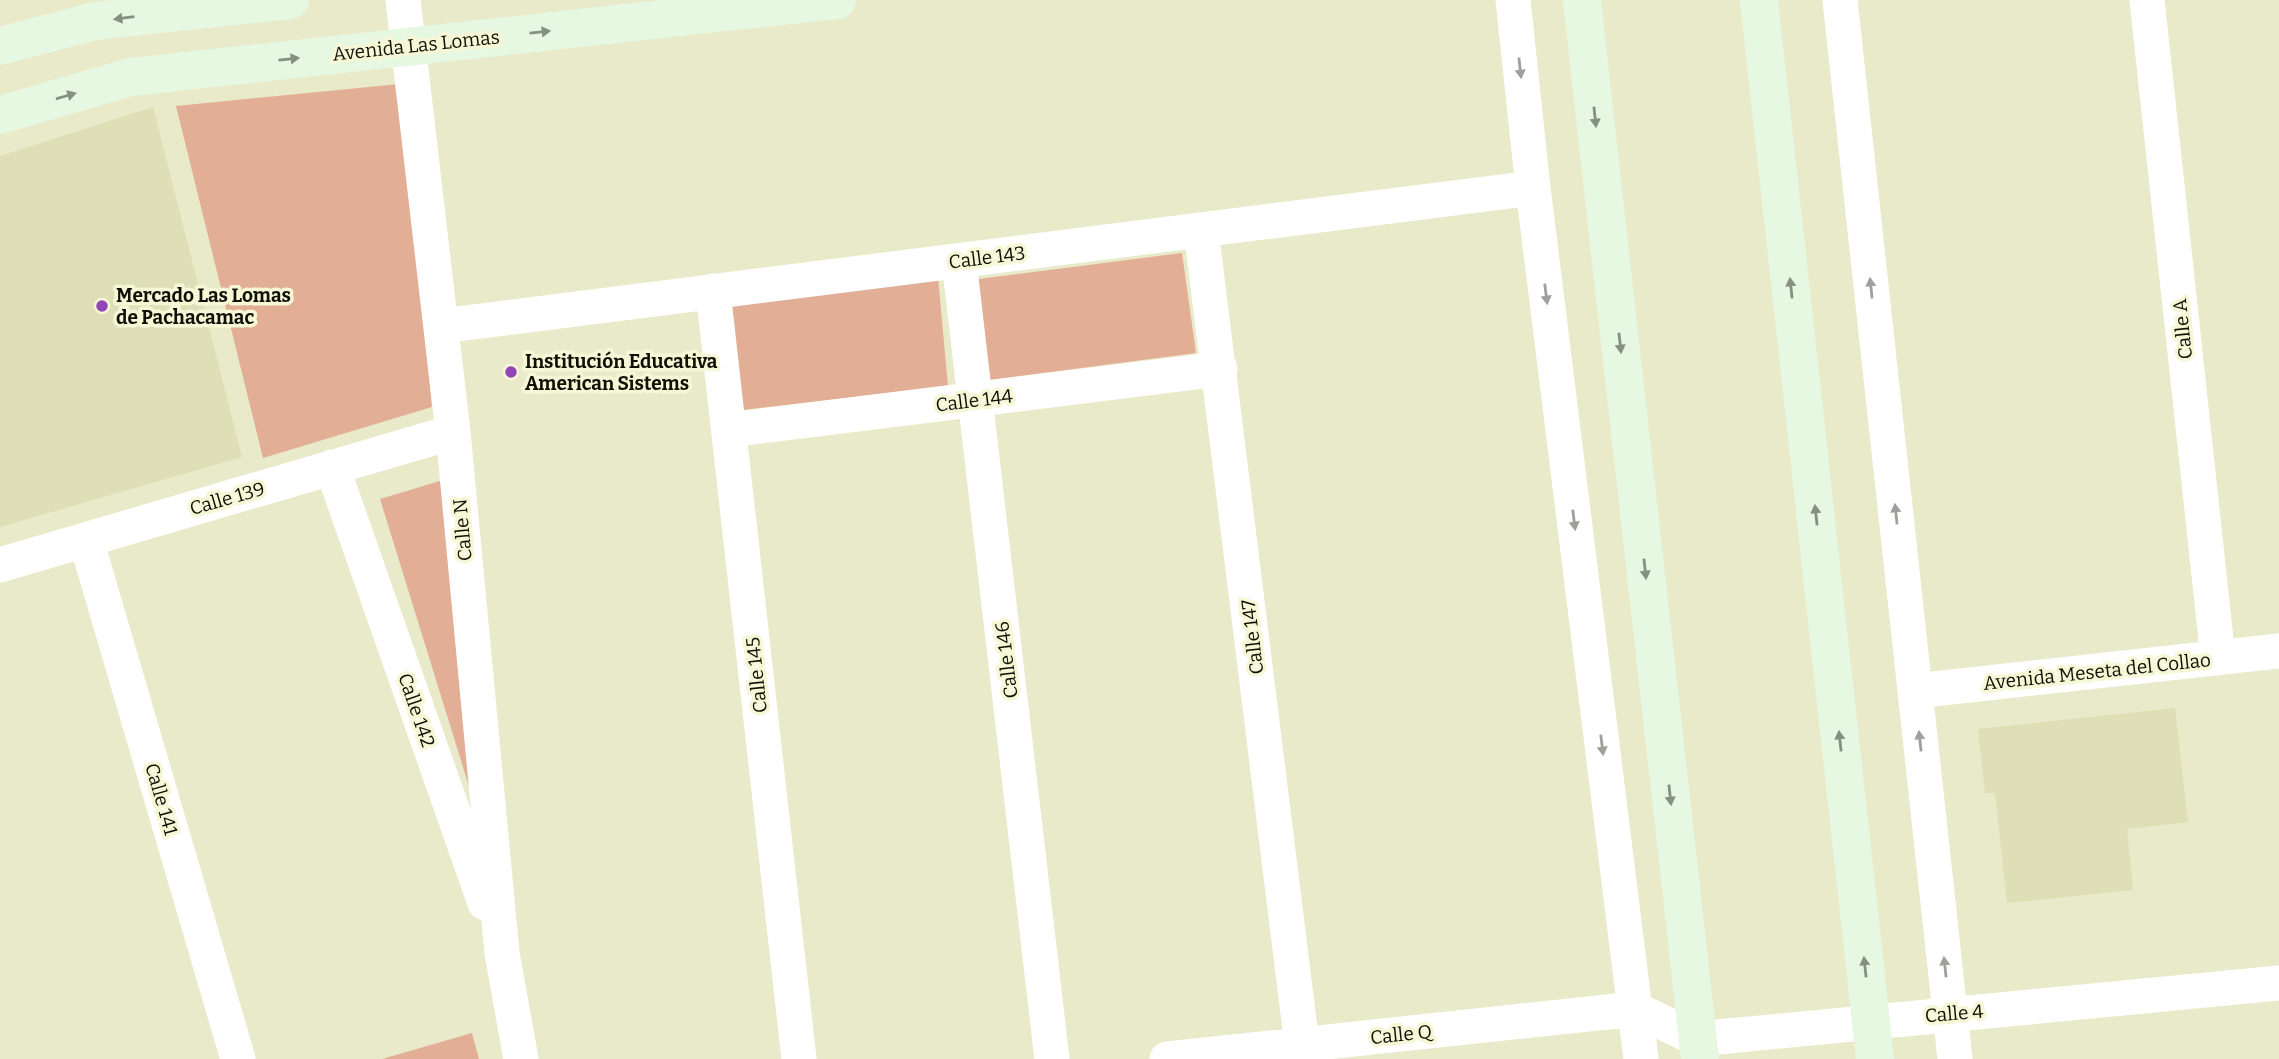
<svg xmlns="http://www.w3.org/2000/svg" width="2279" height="1059" font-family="Bitter,serif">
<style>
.built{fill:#dedfb7}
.green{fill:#e2af96}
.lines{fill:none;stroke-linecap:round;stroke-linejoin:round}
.street{stroke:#fff;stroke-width:35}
.secondary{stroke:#e6f7e2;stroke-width:38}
.oneway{fill:#86907f}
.oneway2{fill:#9fa09b}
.poi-dot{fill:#9145b6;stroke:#f6f7d6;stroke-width:2.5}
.labels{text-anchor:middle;stroke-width:7;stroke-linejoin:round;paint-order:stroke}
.street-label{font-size:19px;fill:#101106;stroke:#f6f7d6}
.poi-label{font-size:19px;font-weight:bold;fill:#101106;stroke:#f6f7d6;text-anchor:start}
</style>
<rect width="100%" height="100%" fill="#e9eac9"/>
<path class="built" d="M153,107L242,457L0,527V156Z
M2175,708L2188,822L2127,829L2133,890L2007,903L1995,793H1985L1978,729Z"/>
<path class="green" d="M399,84L432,407L263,458L176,106Z
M1182,253L1196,353L990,380L978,279Z
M938,277L948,386L742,410L731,298Z
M443,480L480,822L380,499Z
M472,1033L479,1059H382Z"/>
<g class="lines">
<path class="street" d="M403,0L453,432L502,953L521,1059
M1513,0L1533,188L1641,1059
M1840,0L1955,1059
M2147,0L2218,658
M1201,230L1302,1045
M959,261L1052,1059
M713,291L799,1059
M441,326L1533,188
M729,430L1220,369
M332,467L485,903
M86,540L238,1059
M0,565L453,432
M1915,691L2279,651
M1167,1059L1635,1009L1697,1039L2279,983"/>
<path class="secondary" d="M1582,0L1700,1059
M1759,0L1875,1059
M0,46L95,21L290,0
M0,115L131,77L837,0"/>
</g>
<defs><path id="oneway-solid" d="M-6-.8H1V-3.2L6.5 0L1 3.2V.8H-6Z" transform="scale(1.75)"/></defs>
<g class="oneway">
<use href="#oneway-solid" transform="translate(124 18) rotate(173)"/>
<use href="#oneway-solid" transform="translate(540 32) rotate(-6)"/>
<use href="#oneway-solid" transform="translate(289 59) rotate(-6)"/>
<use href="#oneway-solid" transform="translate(66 96) rotate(-16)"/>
<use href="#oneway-solid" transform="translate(1595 117) rotate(84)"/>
<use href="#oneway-solid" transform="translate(1791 288) rotate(-96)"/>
<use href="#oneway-solid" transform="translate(1620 343) rotate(84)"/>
<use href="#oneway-solid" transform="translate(1816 515) rotate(-96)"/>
<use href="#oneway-solid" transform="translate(1645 569) rotate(84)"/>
<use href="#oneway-solid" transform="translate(1840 741) rotate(-96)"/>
<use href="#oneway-solid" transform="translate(1670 795) rotate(84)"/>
<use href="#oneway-solid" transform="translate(1865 967) rotate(-96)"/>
</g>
<g class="oneway2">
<use href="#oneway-solid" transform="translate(1520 68) rotate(84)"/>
<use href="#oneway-solid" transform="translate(1871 288) rotate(-96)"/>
<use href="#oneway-solid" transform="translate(1546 294) rotate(83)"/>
<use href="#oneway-solid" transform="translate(1896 514) rotate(-96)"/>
<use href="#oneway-solid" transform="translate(1574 520) rotate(83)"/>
<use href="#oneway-solid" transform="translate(1920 741) rotate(-96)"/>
<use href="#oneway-solid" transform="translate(1602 745) rotate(83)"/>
<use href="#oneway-solid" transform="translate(1945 967) rotate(-96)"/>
</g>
<g class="poi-dot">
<circle cx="102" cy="306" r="7"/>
<circle cx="511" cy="372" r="7"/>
</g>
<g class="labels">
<g class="street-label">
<text transform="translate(416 45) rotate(-6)" y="7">Avenida Las Lomas</text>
<text transform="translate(987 257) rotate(-7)" y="7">Calle 143</text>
<text transform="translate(2182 329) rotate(-96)" y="7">Calle A</text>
<text transform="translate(974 400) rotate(-7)" y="7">Calle 144</text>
<text transform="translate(227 498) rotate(-16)" y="7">Calle 139</text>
<text transform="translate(462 530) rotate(-95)" y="7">Calle N</text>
<text transform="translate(1252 637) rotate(-97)" y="7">Calle 147</text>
<text transform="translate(1006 660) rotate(-97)" y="7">Calle 146</text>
<text transform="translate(2097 671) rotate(-6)" y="7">Avenida Meseta del Collao</text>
<text transform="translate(756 675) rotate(-96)" y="7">Calle 145</text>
<text transform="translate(417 710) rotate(71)" y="7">Calle 142</text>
<text transform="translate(162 799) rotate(74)" y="7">Calle 141</text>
<text transform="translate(1954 1013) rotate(-5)" y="7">Calle 4</text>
<text transform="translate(1401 1034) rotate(-6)" y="7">Calle Q</text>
</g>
<g class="poi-label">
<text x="116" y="302">Mercado Las Lomas<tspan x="116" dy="22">de Pachacamac</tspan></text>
<text x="525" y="368">Institución Educativa<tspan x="525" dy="22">American Sistems</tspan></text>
</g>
</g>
</svg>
